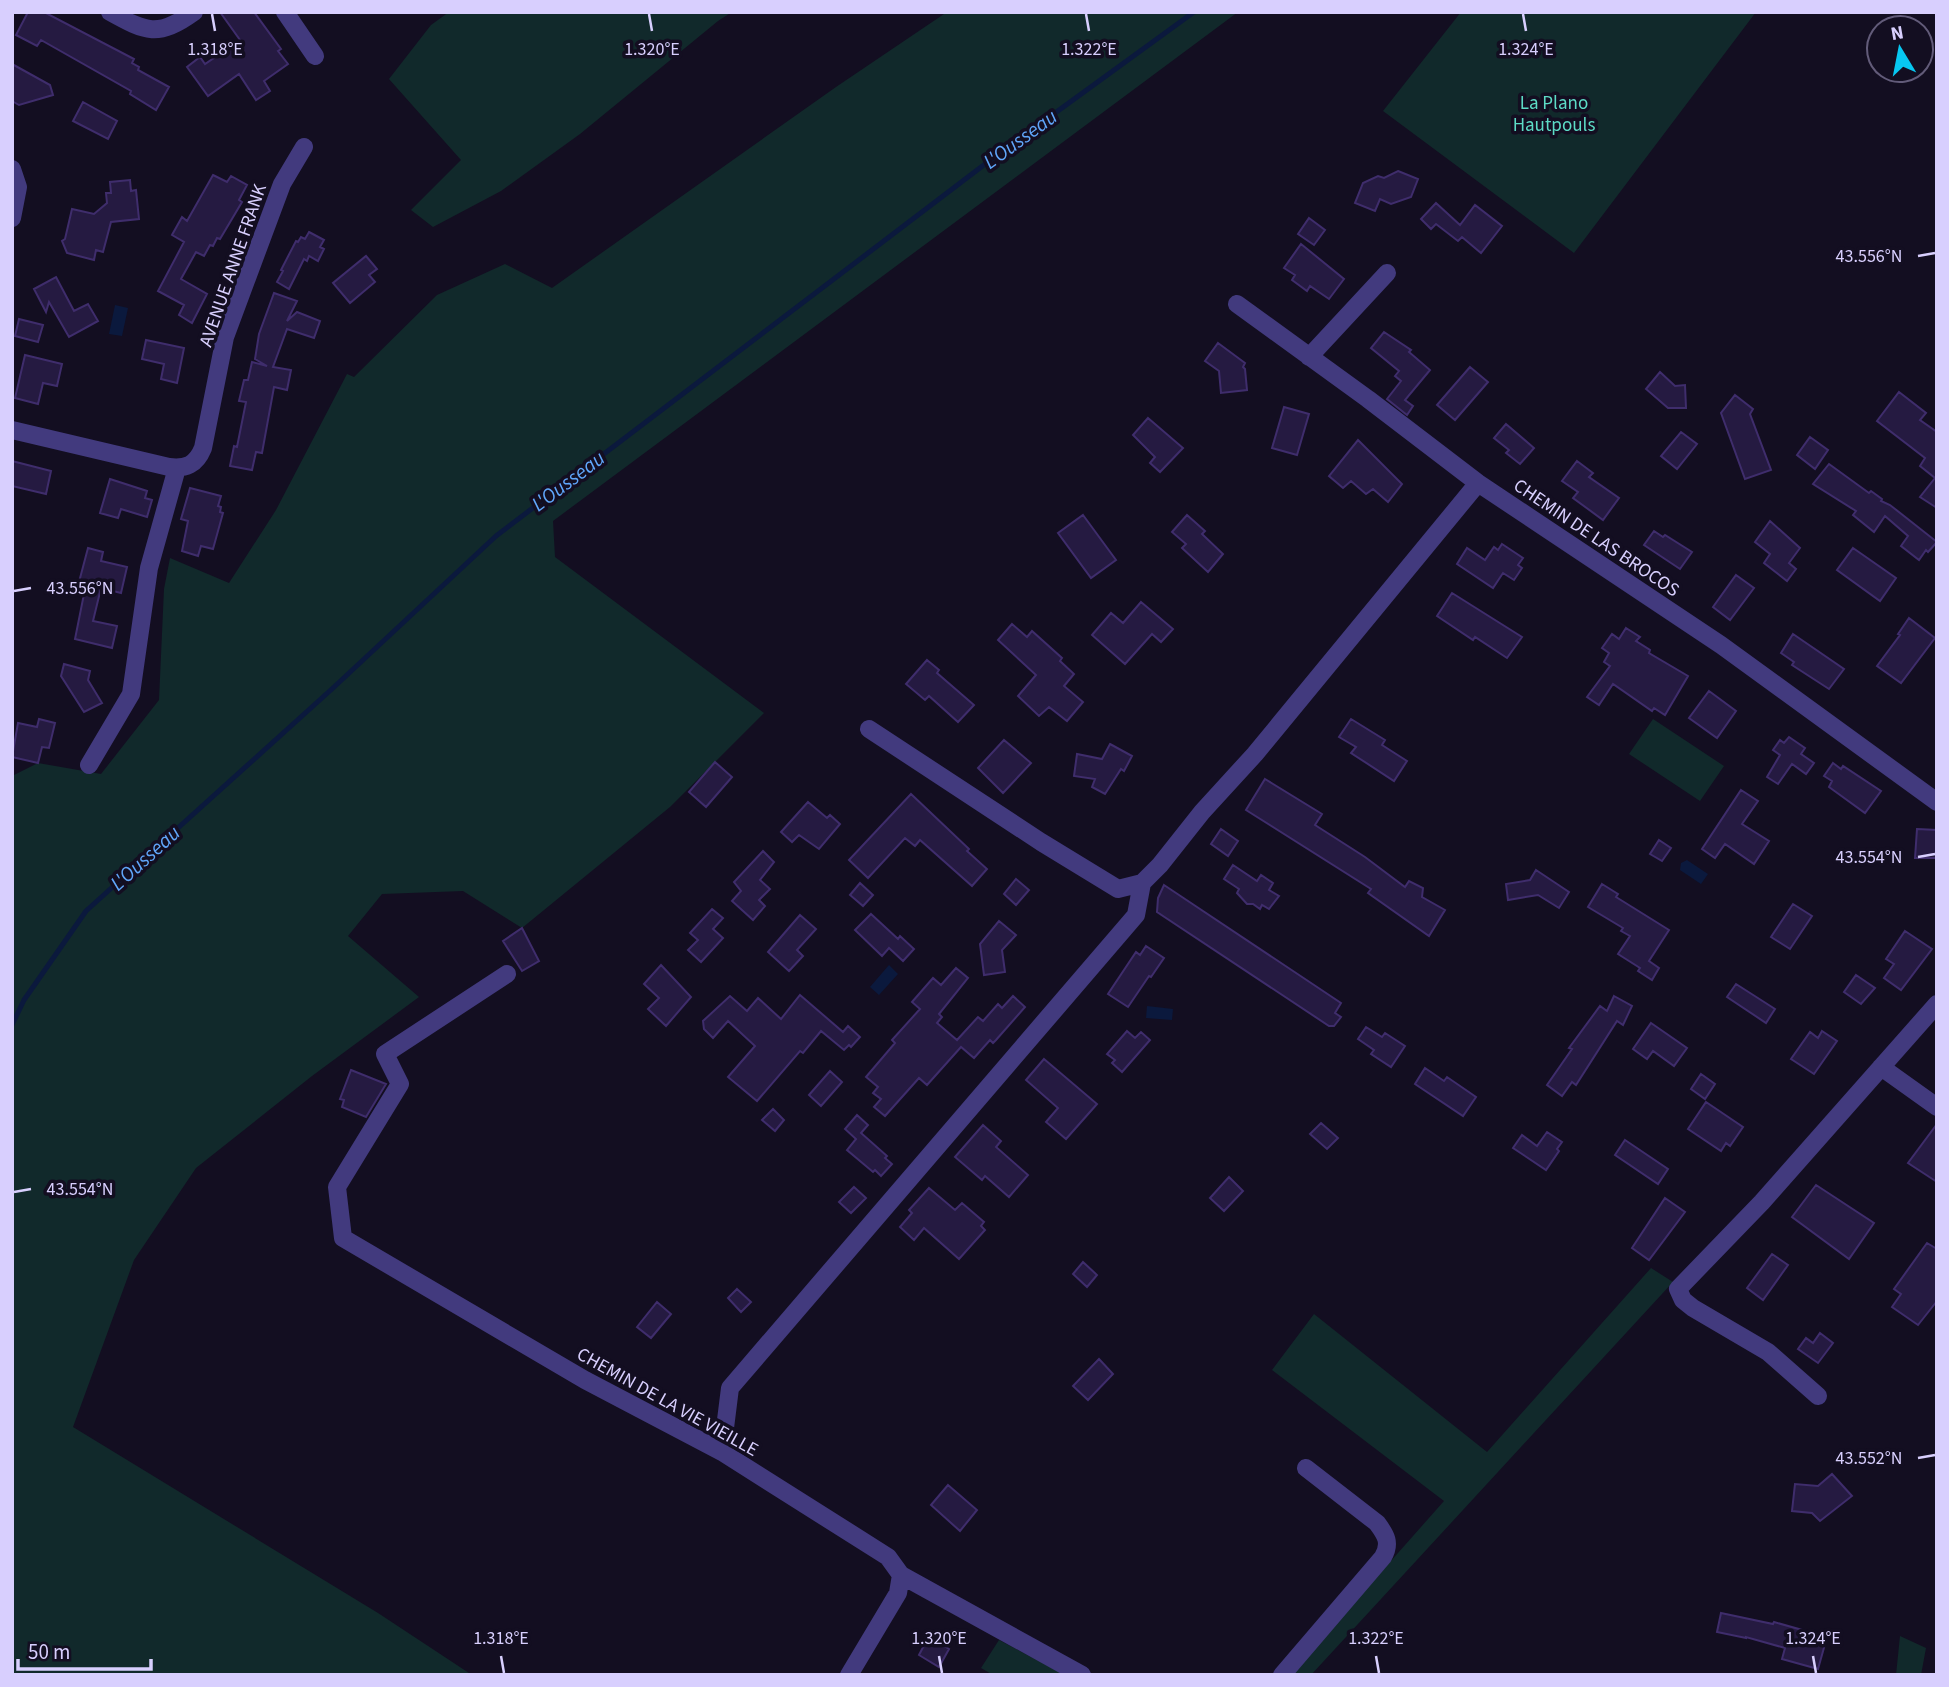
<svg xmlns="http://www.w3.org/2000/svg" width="1949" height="1687" font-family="'Source Sans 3',sans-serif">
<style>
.green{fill:#11292b}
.water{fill:#0b193d}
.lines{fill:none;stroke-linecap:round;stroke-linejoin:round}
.stream{stroke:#0b193d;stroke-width:5}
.building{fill:#251a41;stroke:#3f2d6c;stroke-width:2}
.minor{stroke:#423a7e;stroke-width:18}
.ticks{fill:none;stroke:#d8cffe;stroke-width:2.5}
.labels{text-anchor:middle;stroke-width:7;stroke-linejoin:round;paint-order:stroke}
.park-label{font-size:19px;fill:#5ddbc6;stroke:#130e21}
.street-label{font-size:19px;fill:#d8cffe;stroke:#130e21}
.water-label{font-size:21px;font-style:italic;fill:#60a6fa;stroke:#130e21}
.ticks-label{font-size:18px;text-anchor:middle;fill:#d8cffe;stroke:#130e21;stroke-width:7;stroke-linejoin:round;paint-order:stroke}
</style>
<rect width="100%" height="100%" fill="#130e21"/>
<path class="green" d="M449,12H732L718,21L580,134L501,191L433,227L411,210L461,160L389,79L431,25Z
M947,12H1238L553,521L555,557L764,713L670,807L522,928L463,891L382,894L348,936L419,997L312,1076L196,1168L134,1260L73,1427L378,1613L472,1675H12V776L38,763L101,774L159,700L164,589L170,558L229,583L276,510L347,374L354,377L437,295L505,264L552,288L836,87Z
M1461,12H1756L1574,253L1383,111Z
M1653,719L1724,766L1700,801L1629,754Z
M1651,1268L1673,1282L1311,1675H1290L1444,1501L1272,1370L1314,1314L1487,1452Z
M1900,1636L1926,1648L1921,1675H1896Z
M999,1640L1065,1675H993L981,1668Z"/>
<path class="water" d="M115,305L128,308L122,336L109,334Z
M1687,860L1708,874L1701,884L1680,870L1681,863Z
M889,965L898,974L879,995L870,987Z
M1147,1006L1173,1009L1172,1020L1146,1018Z"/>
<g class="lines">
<path class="stream" d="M12,1025L24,1000L86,911L333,688L496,536L993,158L1194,12"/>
</g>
<path class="building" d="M28,12H44L134,59L132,63L139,67L138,70L169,87L156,110L130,94L131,91L41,40L37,46L16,35Z
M220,12H254L281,49L278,51L288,64L264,81L270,91L256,100L239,74L208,96L187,67L200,57L205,64L240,40Z
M12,64L50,85L53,95L19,105L12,101Z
M83,102L117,121L108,139L73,121Z
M1398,171L1418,179L1411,197L1391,204L1380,199L1375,211L1355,203L1363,183L1378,176L1384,178Z
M213,175L227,182L231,176L247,185L239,200L242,202L220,239L217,238L213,246L210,245L204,256L196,252L181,279L207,294L192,323L179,315L184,305L158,291L184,242L172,235L182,217L187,221Z
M130,180L131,191L136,190L139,219L111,222L103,252L96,250L94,260L67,253L62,241L65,239L72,209L94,214L107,203L106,193H111L110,182Z
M1436,203L1460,225L1475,205L1502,226L1481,253L1462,237L1458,241L1436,224L1431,229L1421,219Z
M1309,218L1325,230L1314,245L1298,234Z
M309,232L324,240L320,247L324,249L318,261L309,256L307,261L304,259L289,289L277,282L283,271L281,270L296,241L298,242L301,237L305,239Z
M1301,244L1344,279L1329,299L1310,286L1307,291L1292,280L1295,275L1284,268Z
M366,256L377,269L369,275L375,282L350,303L333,283Z
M56,277L74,311L88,304L98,321L69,337L49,302L46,312L34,289Z
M274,293L297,301L287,321L297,312L320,321L314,338L287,329L273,367L291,370L287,390L274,387L262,453L256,452L252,470L230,466L234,446L237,447L246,402L239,401L244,380H248L252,362L267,366L255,359L259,334Z
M19,319L43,325L38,342L15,336Z
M1384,332L1411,350L1409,352L1430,370L1405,400L1413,406L1407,415L1387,399L1401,381L1395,376L1399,371L1371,348Z
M146,340L184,348L177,383L161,379L164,364L142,359Z
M1218,343L1245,363L1243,367L1245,369L1247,390L1221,393L1219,371L1205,361Z
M25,355L62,364L57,386L43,383L38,404L15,398Z
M1470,367L1488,382L1455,420L1437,405Z
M1660,372L1675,386L1685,385L1686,408H1668L1646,389Z
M1899,392L1926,413L1920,420L1937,432V508L1920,497L1935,478L1920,466L1925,458L1877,421Z
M1735,395L1753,409L1750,414L1771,470L1745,479L1721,413Z
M1284,407L1309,414L1297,455L1272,448Z
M1148,418L1183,448L1160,472L1150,463L1155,457L1133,435Z
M1506,424L1534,448L1520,464L1506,453L1509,450L1494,438Z
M1681,432L1697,444L1677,469L1661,456Z
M1810,437L1828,450L1815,469L1797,455Z
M1358,440L1402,484L1388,502L1373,489L1366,494L1351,481L1343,488L1329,476Z
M12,461L51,471L46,494L12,486Z
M1577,461L1593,473L1589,477L1619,498L1603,520L1573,498L1578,492L1562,481Z
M1829,464L1869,493L1871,491L1882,499L1881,501L1890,505L1937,542L1928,552L1926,550L1919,560L1901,546L1908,536L1885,516L1874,532L1853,515L1856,511L1813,484Z
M110,479L147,491L145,498L152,500L147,517L121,509L118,518L100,513Z
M190,488L221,496L218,506L221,507L220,512L223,513L213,549L201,546L198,556L182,551L188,521L181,519Z
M1083,515L1116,560L1091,578L1058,533Z
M1187,515L1205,531L1202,534L1223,554L1208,572L1182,548L1186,544L1172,532Z
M1770,521L1800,548L1789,563L1796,569L1787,581L1764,563L1770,554L1755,542Z
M1654,531L1663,537L1665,535L1692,552L1680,569L1644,545Z
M1502,544L1523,558L1518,565L1522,568L1514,580L1503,573L1493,588L1457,564L1467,548L1485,560L1494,547L1498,550Z
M88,548L103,552L101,561L127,567L121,593L101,588L93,621L117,626L112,648L75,639L86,584L79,582Z
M1853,548L1896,578L1880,601L1837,570Z
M1736,575L1754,588L1730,620L1713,607Z
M1452,593L1522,637L1507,658L1475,637L1473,640L1437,616Z
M1141,602L1173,629L1161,642L1152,634L1125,664L1092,635L1111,613L1123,623Z
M1909,618L1935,638L1901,683L1877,666L1900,635L1898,634Z
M1012,624L1027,637L1032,631L1062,658L1060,661L1074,674L1064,686L1083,702L1067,721L1049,707L1039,716L1018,696L1036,675L998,640Z
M1626,628L1640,637L1636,641L1650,650L1649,653L1688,676L1665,715L1654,708L1652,711L1613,684L1599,705L1587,697L1610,666L1604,662L1609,653L1602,648L1612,634L1619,639Z
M1793,634L1844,669L1829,689L1792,665L1794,662L1781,653Z
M927,660L939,670L937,673L974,705L958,722L929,696L925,700L906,684Z
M64,664L90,671L88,680L102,703L84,712L61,676Z
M1709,691L1736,711L1717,738L1689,718Z
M39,719L55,723L49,748L42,747L38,763L12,757L18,723L37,727Z
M1351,719L1385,740L1382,745L1407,761L1394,781L1351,753L1356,747L1339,737Z
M1789,737L1805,748L1801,754L1814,763L1806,774L1792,764L1778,784L1767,777L1780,755L1773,750L1780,740L1784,743Z
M1004,740L1031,763L1003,793L978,768Z
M1110,744L1132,756L1124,771L1121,769L1105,794L1092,787L1095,779L1074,776L1077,754L1102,759Z
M715,762L732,777L706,807L689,792Z
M1833,763L1841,769L1843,766L1881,791L1865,813L1829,787L1832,781L1824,776Z
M1265,779L1322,814L1315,825L1365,857L1405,887L1409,881L1423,888L1422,897L1445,910L1429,936L1368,893L1371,889L1246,810Z
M1741,790L1758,801L1742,824L1769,841L1754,864L1725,844L1715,858L1702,849Z
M911,794L969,849L967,851L987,869L972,886L920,840L915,846L905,838L868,878L849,860Z
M808,802L827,818L830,815L840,824L819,849L799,835L792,842L781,832Z
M1221,829L1238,841L1228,856L1211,844Z
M1917,829L1937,830V858H1915Z
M1659,840L1671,848L1662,861L1650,854Z
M763,851L774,862L760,880L770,889L759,900L765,906L753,920L732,901L741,891L734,882Z
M1233,865L1257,881L1261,875L1273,883L1269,890L1279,896L1269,909L1262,905L1260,909L1253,904H1247L1237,893L1239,889L1224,879Z
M1536,870L1569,892L1559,908L1538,895L1508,900L1506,884L1530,880Z
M1016,879L1029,890L1016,905L1004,894Z
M860,883L873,895L863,906L850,895Z
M1602,884L1618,894L1616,897L1669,930L1649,961L1659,968L1652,980L1638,971L1640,968L1618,954L1630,936L1621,931L1623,928L1588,907Z
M1164,885L1341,1003L1335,1013L1341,1017L1334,1026H1329L1157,912L1158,898Z
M1793,904L1812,916L1790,949L1771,937Z
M712,909L723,918L713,929L723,938L701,962L688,950L698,940L690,933Z
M871,914L898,939L900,936L914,949L903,961L889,948L882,956L855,930Z
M800,915L816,929L797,950L803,956L789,971L768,952Z
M999,921L1016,935L1002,950L1005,972L984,975L980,944Z
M522,928L539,961L522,971L503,941Z
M1905,931L1932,949L1901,990L1884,978L1894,964L1886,959Z
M1146,946L1164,958L1151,977L1149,976L1128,1007L1108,994L1136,952L1140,955Z
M661,965L691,997L666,1026L648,1009L659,998L644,984Z
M956,968L968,978L939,1014L942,1017L937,1023L957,1040L978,1017L983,1021L998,1004L1002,1008L1013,996L1025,1007L996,1040L993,1043L990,1040L974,1058L961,1047L927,1085L919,1078L885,1116L874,1107L881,1099L873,1093L878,1087L866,1077L895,1043L892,1040L920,1009L912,1002L933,978L941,985Z
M1856,975L1875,988L1861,1004L1844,992Z
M1736,984L1775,1009L1766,1023L1727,997Z
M800,995L843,1032L848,1026L860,1037L851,1047L849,1045L844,1050L821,1031L803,1053L800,1051L757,1101L728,1077L755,1046L728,1021L713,1038L704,1029L703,1021L730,996L747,1011L758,998L781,1019Z
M1614,996L1632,1006L1623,1025L1617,1021L1576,1085L1572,1082L1562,1096L1547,1085L1572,1049L1569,1048L1600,1006L1607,1011Z
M1651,1023L1687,1048L1674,1066L1653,1051L1647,1059L1633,1049Z
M1366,1027L1382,1037L1385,1033L1405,1046L1391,1067L1371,1054L1374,1050L1358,1039Z
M1127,1031L1135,1038L1141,1032L1150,1040L1122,1072L1112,1063L1115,1060L1107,1054Z
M1822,1031L1837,1041L1814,1074L1791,1059L1810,1032L1818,1038Z
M1044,1059L1097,1104L1066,1139L1046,1122L1058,1108L1026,1080Z
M1425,1068L1444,1081L1447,1077L1476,1097L1463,1116L1415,1084Z
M351,1070L386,1084L366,1117L342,1107L344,1100L340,1099Z
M830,1071L842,1082L821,1106L809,1095Z
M1701,1074L1715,1084L1705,1099L1691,1089Z
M1706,1102L1743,1127L1730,1146L1726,1143L1721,1151L1688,1129Z
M773,1109L784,1120L775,1131L762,1120Z
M857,1115L868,1125L861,1133L887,1156L885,1158L892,1164L881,1176L875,1170L873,1172L847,1150L856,1139L845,1129Z
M1321,1123L1338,1138L1327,1149L1310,1134Z
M1937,1124V1182L1908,1163Z
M983,1125L1001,1141L996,1147L1028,1175L1009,1197L985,1176L982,1180L955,1157Z
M1547,1132L1562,1142L1557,1149L1559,1151L1546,1170L1513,1148L1522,1135L1537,1146Z
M1625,1140L1668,1169L1658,1184L1615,1155Z
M1229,1177L1243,1191L1224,1211L1210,1198Z
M1816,1185L1874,1223L1849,1259L1792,1217Z
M854,1187L866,1198L851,1213L839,1202Z
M929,1188L955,1210L962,1203L984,1222L981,1226L985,1230L959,1259L924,1228L914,1240L900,1227L912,1213L909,1210Z
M1665,1198L1685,1212L1649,1260L1632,1248Z
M1927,1243L1937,1249V1301L1918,1325L1892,1307L1901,1294L1894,1289Z
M1772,1254L1788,1265L1763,1300L1747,1288Z
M1083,1262L1097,1275L1087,1287L1073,1274Z
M737,1289L751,1302L741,1312L728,1298Z
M657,1302L671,1314L651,1338L637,1327Z
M1820,1333L1833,1343L1818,1363L1798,1349L1806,1338L1813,1343Z
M1099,1359L1113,1374L1088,1400L1073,1386Z
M1832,1474L1852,1496L1820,1521L1812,1513L1792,1511L1795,1484L1818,1486Z
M948,1485L977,1510L960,1531L931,1505Z
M1721,1613L1773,1624L1774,1622L1827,1637L1818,1669L1782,1659L1785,1648L1746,1637V1638L1717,1632Z
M929,1636L949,1649L939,1667L919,1655Z"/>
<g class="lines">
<path class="minor" d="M110,12C146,32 158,38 194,12
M285,12L315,56
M12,169L18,187L12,218
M1237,304L1368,399L1478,483L1721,645L1937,802
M1309,357L1387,273
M12,430L169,467C186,469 196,465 203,448L225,337L282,184L304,147
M869,729L1041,842L1118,889L1142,883
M89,765L131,694L149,568L177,468
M507,974L385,1054L400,1084L337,1187L343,1238L585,1380L722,1452L888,1557L901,1575L898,1593L849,1675
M1881,1067L1937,1107
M1818,1396L1768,1352L1693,1308L1683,1300L1678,1289L1762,1202L1937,1004
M722,1452L730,1388L1136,915L1142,883L1160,865L1202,812L1255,754L1478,483
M901,1575L1082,1675
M1282,1675L1383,1557C1391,1543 1386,1535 1377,1523L1306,1468"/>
</g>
<path class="ticks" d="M212,14L215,31M649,14L652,31M1086,14L1089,31M1523,14L1526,31M1918,256L1935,253M14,591L31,588M1918,857L1935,854M14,1192L31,1189M1918,1458L1935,1455M501,1656L504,1673M939,1656L942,1673M1376,1656L1379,1673M1813,1656L1816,1673"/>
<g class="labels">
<g class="park-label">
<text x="1554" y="109">La Plano<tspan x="1554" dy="22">Hautpouls</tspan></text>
</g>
<g class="street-label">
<text transform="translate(232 265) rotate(-71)" y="7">AVENUE ANNE FRANK</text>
<text transform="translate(1597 537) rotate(34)" y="7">CHEMIN DE LAS BROCOS</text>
<text transform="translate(668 1401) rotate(29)" y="7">CHEMIN DE LA VIE VIEILLE</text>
</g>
<g class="water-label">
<text transform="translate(1020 139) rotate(-36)" y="7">L'Ousseau</text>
<text transform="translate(568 481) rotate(-37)" y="7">L'Ousseau</text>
<text transform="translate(145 858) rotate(-42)" y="7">L'Ousseau</text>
</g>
</g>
<g class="ticks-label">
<text x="215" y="55">1.318°E</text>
<text x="652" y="55">1.320°E</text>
<text x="1089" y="55">1.322°E</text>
<text x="1526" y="55">1.324°E</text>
<text x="1869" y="262">43.556°N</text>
<text x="80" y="594">43.556°N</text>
<text x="1869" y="863">43.554°N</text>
<text x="80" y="1195">43.554°N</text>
<text x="1869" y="1464">43.552°N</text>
<text x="501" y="1644">1.318°E</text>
<text x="939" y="1644">1.320°E</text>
<text x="1376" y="1644">1.322°E</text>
<text x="1813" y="1644">1.324°E</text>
</g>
<rect width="1949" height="1687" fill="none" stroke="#d8cffe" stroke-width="28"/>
<g transform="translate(1900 49) rotate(350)"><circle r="33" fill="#130e21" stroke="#625b79" stroke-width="2"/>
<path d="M0-5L12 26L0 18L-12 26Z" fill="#07c7f1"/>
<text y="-10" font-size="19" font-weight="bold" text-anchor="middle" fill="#d8cffe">N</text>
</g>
<path d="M18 1659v10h133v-10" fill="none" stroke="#d8cffe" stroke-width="3.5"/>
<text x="28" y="1659" font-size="21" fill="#d8cffe" stroke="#130e21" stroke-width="5" paint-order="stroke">50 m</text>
</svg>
